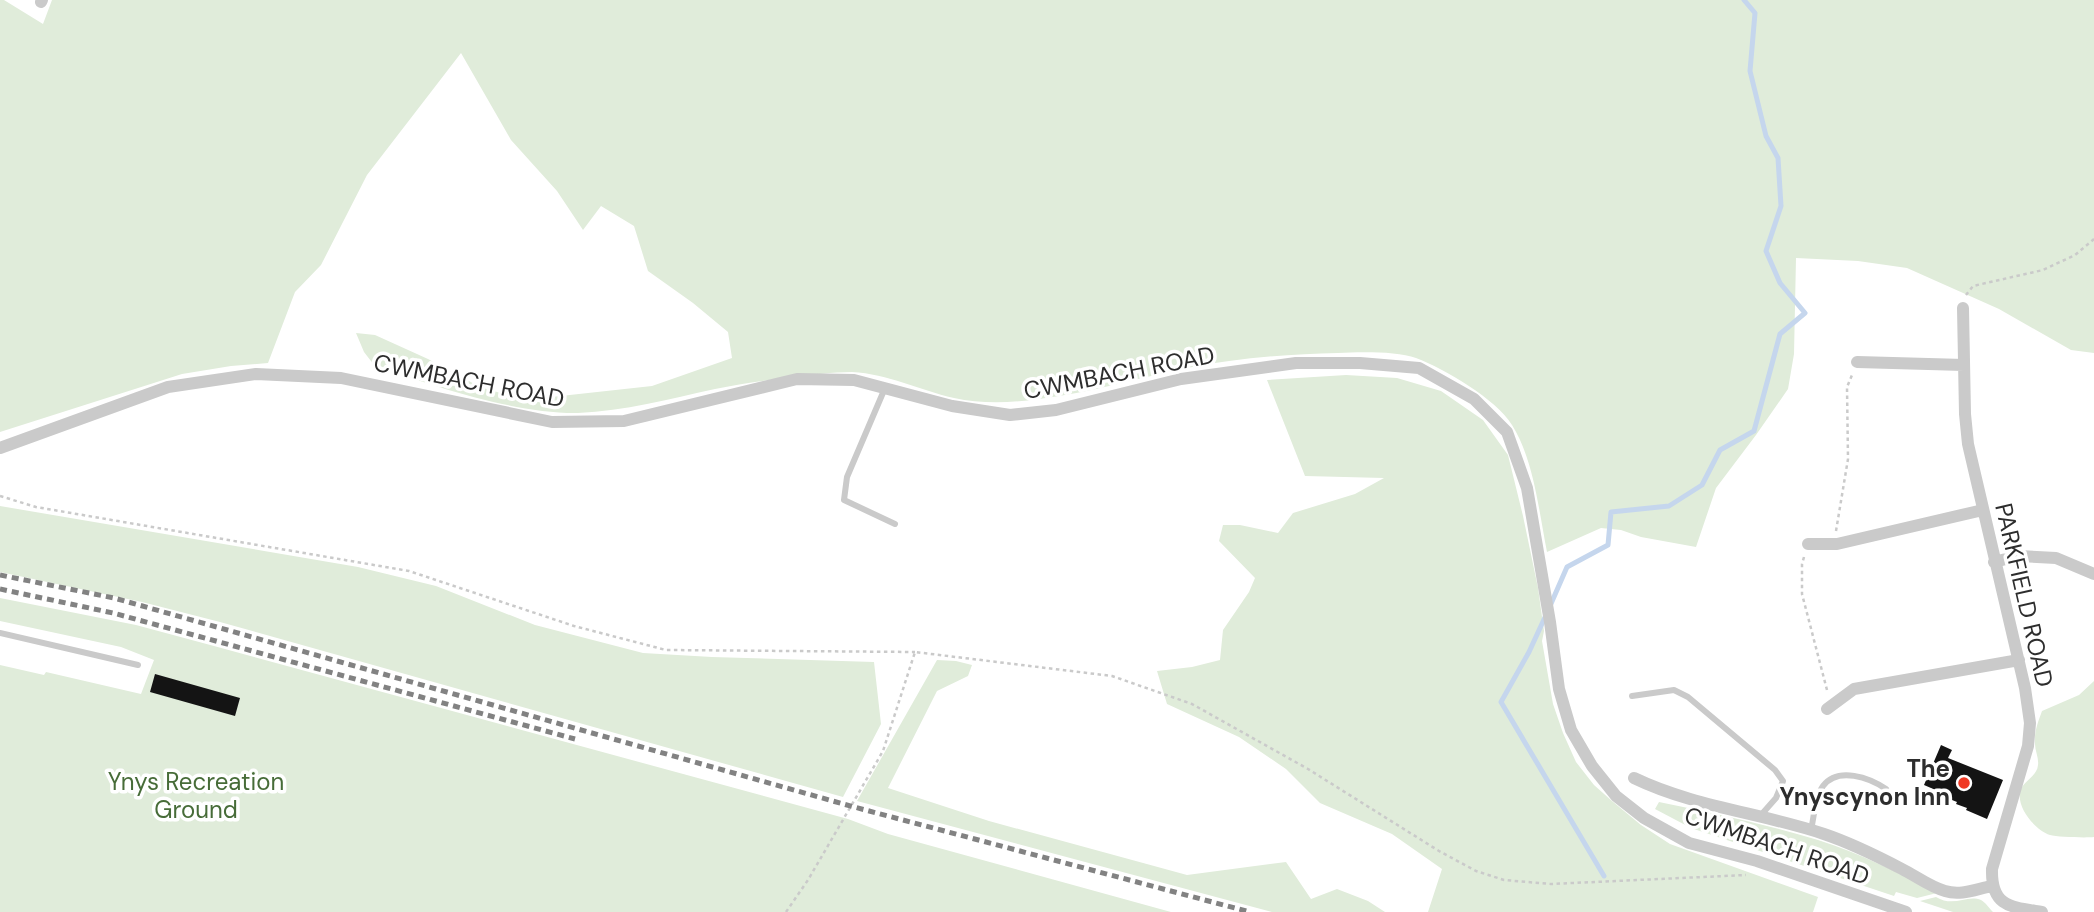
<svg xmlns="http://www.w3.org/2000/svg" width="2094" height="912" font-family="'DM Sans',sans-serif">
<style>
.green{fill:#e0ecda}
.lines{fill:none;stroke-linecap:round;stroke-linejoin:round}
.stream{stroke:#c5d6ed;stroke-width:5}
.building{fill:#141414}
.path{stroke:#cacaca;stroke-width:2.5;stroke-dasharray:3.5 3.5;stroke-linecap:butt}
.service{stroke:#cacaca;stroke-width:6}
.minor{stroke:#cacaca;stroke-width:12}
.rail{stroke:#828282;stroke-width:5;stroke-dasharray:7 5;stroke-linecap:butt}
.poi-dot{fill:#f03924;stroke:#fff;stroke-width:2.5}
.labels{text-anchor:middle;stroke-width:7;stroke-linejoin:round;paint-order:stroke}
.street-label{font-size:24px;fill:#2d2d2d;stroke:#fff}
.poi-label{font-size:24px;font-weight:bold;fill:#2d2d2d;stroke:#fff;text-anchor:end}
.park-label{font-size:24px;fill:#476c38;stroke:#fff}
</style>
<rect width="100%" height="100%" fill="#fff"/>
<path class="green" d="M0,0H4L43,24L52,0H2094V353L2071,350L1999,309L1907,268L1858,261L1796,258L1794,354L1788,389L1756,435L1716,488L1696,547L1641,537L1621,530L1601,528L1547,552C1539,512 1534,460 1512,425C1496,399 1445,369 1416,358C1397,351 1359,352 1338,353C1288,354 1236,358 1187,368C1138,378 1089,393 1039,399C1011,403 981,404 954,398C919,390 888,374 852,372C832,372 812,375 793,377C766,380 740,384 715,389C669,399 625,411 578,413C515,414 433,386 374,365L364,352L356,333L375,335L428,359L480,387L524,400L652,386L732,358L728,332L693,303L648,271L634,226L601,206L583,230L557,191L511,140L461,53L367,175L321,265L295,292L268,363L231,366L182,374L0,432Z
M1346,375L1397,378L1441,391L1483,420L1508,455L1523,516L1538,588L1544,631L1542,641L1553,704L1563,733L1576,762L1594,785L1612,801L1641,825L1670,844L1818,897L1813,912H1428L1442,869L1392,834L1320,803L1286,769L1239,737L1167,704L1157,671L1192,667L1220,660L1223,630L1249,592L1255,578L1219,541L1223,525H1240L1278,533L1293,513L1355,494L1384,478L1305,476L1267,380Z
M0,506L358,567L436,586L535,625L643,653L712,657L874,662L881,724L843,797L220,622L142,602L0,572Z
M0,598L136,625L214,646L848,819L888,834L1171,912H0V665L44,675L46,672L141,694L154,660L121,647L0,621Z
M937,660L956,661L972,665L968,676L937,691L888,788L989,821L1187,875L1286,862L1311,899L1337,889L1368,901L1385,912H1272L857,801Z
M2094,681V837C2086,838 2057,837 2050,835C2035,830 2017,808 2020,792C2023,780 2037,777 2038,765C2039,758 2035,751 2035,744C2034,732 2038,722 2042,711L2079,695Z
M1659,802C1712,813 1766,824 1818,840C1860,853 1899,873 1937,893L1917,898L1896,892L1894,896L1691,828L1655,809Z
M1936,897C1954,908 1967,894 1981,900C1985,902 1989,908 1993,912H1953L1920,901Z"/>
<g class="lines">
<path class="stream" d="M1550,606L1567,567L1608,545L1611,512L1669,506L1702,485L1720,450L1754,431L1780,334L1805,313L1780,283L1766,251L1781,206L1778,158L1766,136L1750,71L1755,13L1744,0
M1546,615L1529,652L1501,702L1604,876"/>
</g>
<path class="building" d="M155,674L240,698L235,716L150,692Z
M1941,745L1952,750L1948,758L2003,780L1987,819L1966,810L1967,808L1956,804L1957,802L1937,794L1938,791L1924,785Z"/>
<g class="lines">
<path class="path" d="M1966,295L1973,286L2043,270L2075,255L2094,239
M0,496L36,507L409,571L574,626L666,650L915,652
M1836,531L1848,459L1847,387L1852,375
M1804,557L1802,564V594L1827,690
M786,912L808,880L883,751L915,652L1112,676L1192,704L1308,769L1439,851L1476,871L1504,880L1551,884L1746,875"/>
<path class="service" d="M885,388L847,477L844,500L895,524
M0,633L138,665
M1632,696L1674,690L1688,697L1775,770L1783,781L1776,798L1761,815
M1811,830C1814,817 1815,797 1823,786C1838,766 1870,778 1886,789"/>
<path class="minor" d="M41,2L42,0
M1963,308L1965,414L1968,444L2025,688L2030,723L2028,746L1992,869C1991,907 2011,907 2042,912
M1857,362L1964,365
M0,448L168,387L256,374L341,378L552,422L624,421L797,379L854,380L952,406L1010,415L1056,410L1181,379L1296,363H1360L1419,368L1474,399L1507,432L1527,488L1550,622L1559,689L1571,730L1592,766L1616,796L1644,818L1689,843L1757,861L1906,912
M1808,544H1837L1983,510
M1994,562L2018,556L2056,558L2094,574
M1827,709L1854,689L2019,660
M1634,778C1694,807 1762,813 1824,834C1851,843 1877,856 1902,869C1916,876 1930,887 1945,891C1961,896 1976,889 1992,886"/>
<path class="rail" d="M0,575L114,598L854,807L1250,912
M0,589L113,613L575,739"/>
</g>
<circle class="poi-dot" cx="1964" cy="783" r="7"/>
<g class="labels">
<g class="street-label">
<text transform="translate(1119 373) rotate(-11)" y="8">CWMBACH ROAD</text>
<text transform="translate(469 381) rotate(11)" y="8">CWMBACH ROAD</text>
<text transform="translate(2024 595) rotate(77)" y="8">PARKFIELD ROAD</text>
<text transform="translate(1777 846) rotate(19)" y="8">CWMBACH ROAD</text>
</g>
<g class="poi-label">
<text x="1950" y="777">The<tspan x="1950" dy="28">Ynyscynon Inn</tspan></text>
</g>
<g class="park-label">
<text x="196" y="790">Ynys Recreation<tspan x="196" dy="28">Ground</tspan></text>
</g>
</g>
</svg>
